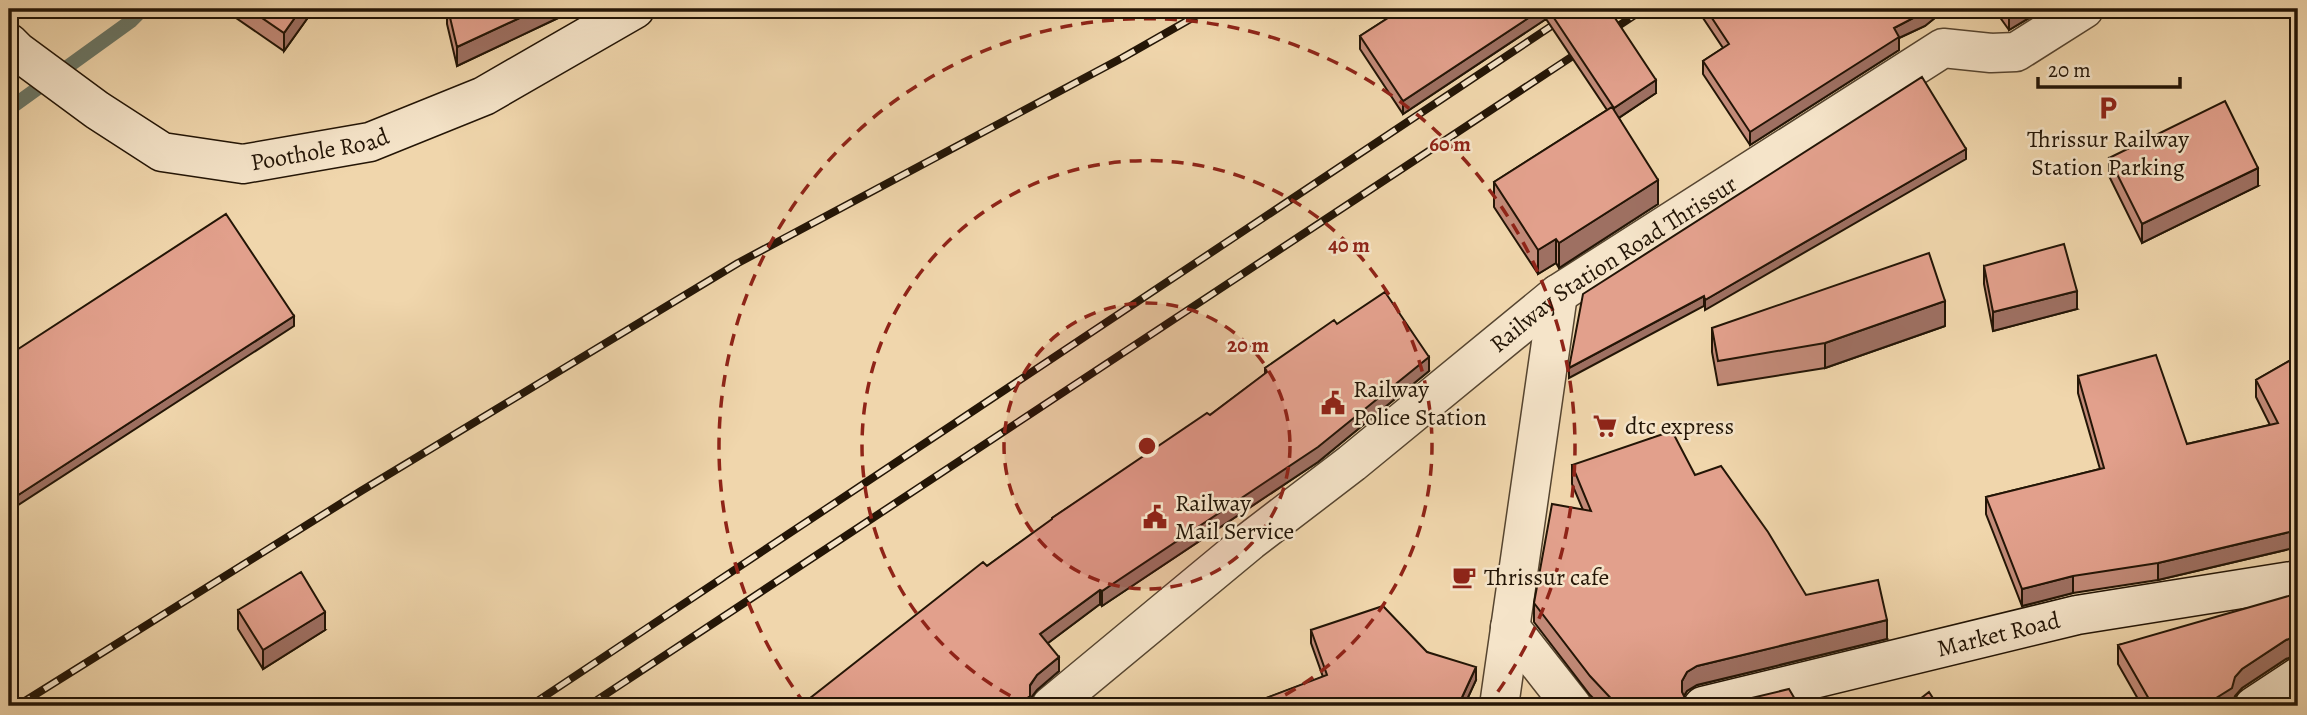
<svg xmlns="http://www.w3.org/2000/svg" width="2307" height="715" font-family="Alegreya,serif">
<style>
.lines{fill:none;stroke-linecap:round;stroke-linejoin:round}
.stream{stroke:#6a7767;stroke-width:14}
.street-casing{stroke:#564530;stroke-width:41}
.secondary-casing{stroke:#231506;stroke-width:41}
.street{stroke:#f5e4c9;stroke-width:38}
.secondary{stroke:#f5e4c9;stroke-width:38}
.rail-casing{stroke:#231506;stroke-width:8}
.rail{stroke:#f5e4c9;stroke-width:5;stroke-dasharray:16;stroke-linecap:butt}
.wall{fill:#c28a78;stroke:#231506;stroke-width:2}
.shaded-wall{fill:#9e7062;stroke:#231506;stroke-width:2}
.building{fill:#e2a08c;stroke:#231506;stroke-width:2}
.ring{fill:none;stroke:#8f2418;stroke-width:3.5;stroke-dasharray:12 9}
.labels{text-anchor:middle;stroke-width:5;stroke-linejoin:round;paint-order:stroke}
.poi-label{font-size:24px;fill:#231506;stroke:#f5e4c9;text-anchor:start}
.street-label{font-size:24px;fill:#231506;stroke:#f5e4c9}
.centre{fill:#8f2418;stroke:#f5e4c9;stroke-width:3.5}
.ring-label{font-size:21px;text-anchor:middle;font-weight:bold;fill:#8f2418;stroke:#f5e4c9;stroke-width:5;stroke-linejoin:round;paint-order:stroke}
</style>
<rect width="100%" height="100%" fill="#f0d6ac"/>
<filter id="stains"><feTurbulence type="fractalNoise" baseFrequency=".00286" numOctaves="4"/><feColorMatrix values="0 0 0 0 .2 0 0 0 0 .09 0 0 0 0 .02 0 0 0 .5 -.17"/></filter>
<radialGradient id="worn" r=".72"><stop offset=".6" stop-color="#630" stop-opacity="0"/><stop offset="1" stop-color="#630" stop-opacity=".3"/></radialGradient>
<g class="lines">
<path class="stream" d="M9,109L131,21L143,9"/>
<g class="street-casing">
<g id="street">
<path d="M1510,627L1572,706"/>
<path id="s1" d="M1051,706L1250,541L1352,463L1558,294L1943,48L1991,53L2016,52L2084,9"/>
<path d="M1499,706L1558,294"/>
</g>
</g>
<g class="secondary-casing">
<g id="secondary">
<path id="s2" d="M9,43L17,51L97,110L162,152L243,164L370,142L484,96L635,9"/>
<path id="s3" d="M1703,706L2077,615L2298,580"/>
<path d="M2254,706L2298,677"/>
</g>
</g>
<use href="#street" class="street"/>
<use href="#secondary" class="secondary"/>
<g class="rail-casing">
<path id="rail" d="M17,706L361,491L738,263L1122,58L1208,9
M530,706L1577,9
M588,706L1644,9"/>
</g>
<use href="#rail" class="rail"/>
</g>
<path class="wall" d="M223,9H314L284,51Z
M447,9H558V18L457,66L447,24Z
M1402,9H1609L1656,93L1619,118L1658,204L1559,268L1556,263L1538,274L1494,207V182L1607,110L1546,19L1403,114L1360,49V36Z
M1697,9H1946L1925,26L1899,38V50L1750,145L1703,74V61L1723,48Z
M1994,9H2044L2009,30Z
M2109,158L2258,186L2142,243L2109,176Z
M1984,266L2077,309L1993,331L1984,284Z
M1337,324L1429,371L1318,462L1102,606L1100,604L1048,643L1059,671L1037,690L1030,699V706H800L987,566L1052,520V518L1210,415L1265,374V368Z
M1945,326L1825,368L1718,385L1712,352V328Z
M2298,339V547L2158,580L2073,593L2022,606L1986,514V497L2100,469L2078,393V376L2187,444L2270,425L2256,397V380L2296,357V341Z
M1572,465L1695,475L1806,595L1887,639L1697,685L1687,691L1684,696L1687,702L1693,706H1601L1590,695L1534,622V603L1583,510L1572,484Z
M2298,608V656L2296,655L2286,659L2242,688L2235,696L2232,706H2142L2118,664V645Z
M238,610L325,630L263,669L238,629Z
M1311,630L1427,652L1476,680L1464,706H1245L1323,677L1311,643Z"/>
<path class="shaded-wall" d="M301,9H314L284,51V33Z
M539,9H558V18L457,66V47Z
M1542,9H1546V19L1403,114V101Z
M1930,9H1946L1925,26L1899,38V50L1750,145V132L1894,28Z
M2023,9H2044L2009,30V17Z
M1656,80V93L1614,121V108Z
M1966,149V159L1705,310V300Z
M2258,168V186L2142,243V224Z
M1658,180V204L1559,268V243Z
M1556,239V263L1538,274V250Z
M2077,291V309L1993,331V312Z
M1704,296V306L1569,378V368Z
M1945,301V326L1825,368V343Z
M294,316V326L9,511V501Z
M1429,357V371L1318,462L1102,606V591Z
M2298,530V547L2158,580V563Z
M2073,576V593L2022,606V589Z
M1100,590V604L1040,649V634Z
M325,612V630L263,669V650Z
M1887,620V639L1697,685L1687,691L1682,699V706V681L1687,672L1697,666Z
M2296,636V655L2286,659L2242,688L2235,696L2232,706H2213V700L2242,669L2286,640Z
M1059,657V671L1037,690L1030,699V706H1017L1037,675Z
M1476,667V680L1464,706H1458Z"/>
<path class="building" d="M249,9H301L284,33Z
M448,9H539L457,47Z
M1402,9H1542L1403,101L1360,36Z
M1548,9H1609L1656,80L1614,108Z
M1706,9H1930L1925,12L1894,28L1899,37L1750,132L1703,61L1729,44Z
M2003,9H2023L2009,17Z
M1922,77L1966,149L1705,300L1704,296L1569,368L1583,294Z
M2225,101L2258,168L2142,224L2109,158Z
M1612,107L1658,180L1559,243L1556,239L1538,250L1494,182Z
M226,214L294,316L9,501V355Z
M2064,244L2077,291L1993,312L1984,266Z
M1929,253L1945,301L1825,343L1718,361L1712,328Z
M1385,292L1429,357L1318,447L1102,591L1100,590L1040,634L1059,657L1037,675L1030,685V696L1017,706H800L983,562L987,566L1052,519V518L1207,413L1210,415L1267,372L1265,368L1334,320L1337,324Z
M2156,355L2187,444L2278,423L2256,380L2298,356V530L2158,563L2073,576L2022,589L1986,497L2104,468L2078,376Z
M1672,431L1695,475L1721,466L1768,532L1806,595L1878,580L1887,620L1697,666L1687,672L1682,681V692L1687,702L1693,706H1618L1590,676L1534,603L1552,504L1591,511L1572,465Z
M301,572L325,612L263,650L238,610Z
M2292,595L2298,608V637L2296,636L2286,640L2242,669L2235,677L2232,688L2213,700L2217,706H2153L2118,645Z
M1383,606L1427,652L1476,667L1458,706H1245L1327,675L1311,630Z
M1789,689L1799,706H1718Z
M1929,692L1938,706H1911Z"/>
<circle cx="1147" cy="446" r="143" fill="#8f2418" fill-opacity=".12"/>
<g class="ring">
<circle cx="1147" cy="446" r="143"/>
<path d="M1029 705A285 285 0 1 1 1265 705"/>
<path d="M805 704A428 428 0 1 1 1489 704"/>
</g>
<defs>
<g id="parking-bare" transform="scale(1.89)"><path d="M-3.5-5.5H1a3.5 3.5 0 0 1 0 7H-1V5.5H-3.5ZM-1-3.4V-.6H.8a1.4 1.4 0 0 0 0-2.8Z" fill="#8f2418" stroke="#f5e4c9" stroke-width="2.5" paint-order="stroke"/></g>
<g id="civic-bare" transform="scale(1.89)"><path d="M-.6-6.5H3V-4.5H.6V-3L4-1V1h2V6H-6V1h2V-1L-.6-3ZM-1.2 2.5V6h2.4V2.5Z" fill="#8f2418" stroke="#f5e4c9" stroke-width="2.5" paint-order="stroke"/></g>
<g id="supermarket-bare" transform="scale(1.89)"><path d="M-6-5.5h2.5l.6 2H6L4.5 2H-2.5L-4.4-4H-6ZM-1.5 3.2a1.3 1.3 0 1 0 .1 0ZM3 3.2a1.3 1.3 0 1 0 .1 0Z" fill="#8f2418" stroke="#f5e4c9" stroke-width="2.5" paint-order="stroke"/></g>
<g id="cafe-bare" transform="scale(1.89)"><path d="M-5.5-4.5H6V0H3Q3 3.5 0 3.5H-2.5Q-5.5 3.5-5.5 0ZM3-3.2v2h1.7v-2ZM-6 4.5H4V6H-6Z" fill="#8f2418" stroke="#f5e4c9" stroke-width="2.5" paint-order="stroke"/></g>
</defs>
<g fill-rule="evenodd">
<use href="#parking-bare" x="2108" y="108"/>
<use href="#civic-bare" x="1333" y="403"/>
<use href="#supermarket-bare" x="1605" y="426"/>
<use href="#civic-bare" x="1155" y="517"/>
<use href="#cafe-bare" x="1464" y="577"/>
</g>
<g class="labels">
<g class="poi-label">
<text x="2108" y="147" text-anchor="middle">Thrissur Railway<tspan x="2108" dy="28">Station Parking</tspan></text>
<text x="1353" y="397">Railway<tspan x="1353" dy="28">Police Station</tspan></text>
<text x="1625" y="434">dtc express</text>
<text x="1175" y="511">Railway<tspan x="1175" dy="28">Mail Service</tspan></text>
<text x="1484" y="585">Thrissur cafe</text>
</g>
<g class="street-label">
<text dy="8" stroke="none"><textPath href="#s2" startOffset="348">Poothole Road</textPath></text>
<text dy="8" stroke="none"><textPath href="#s1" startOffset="716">Railway Station Road Thrissur</textPath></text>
<text dy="8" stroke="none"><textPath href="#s3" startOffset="304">Market Road</textPath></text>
</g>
</g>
<circle cx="1147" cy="446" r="10" class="centre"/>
<g class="ring-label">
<text x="1450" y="151">60 m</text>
<text x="1349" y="252">40 m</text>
<text x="1248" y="352">20 m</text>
</g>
<rect width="2307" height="715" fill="none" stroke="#f0d6ac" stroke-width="35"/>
<rect x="10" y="10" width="2286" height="694" fill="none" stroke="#231506" stroke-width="3.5"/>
<rect x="18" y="18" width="2272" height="680" fill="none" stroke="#231506" stroke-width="2"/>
<path d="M2038 77v10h142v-10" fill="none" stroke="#231506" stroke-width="3.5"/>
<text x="2048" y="77" font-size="21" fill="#231506" stroke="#f5e4c9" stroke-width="5" paint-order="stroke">20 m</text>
<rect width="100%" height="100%" filter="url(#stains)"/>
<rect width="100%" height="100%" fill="url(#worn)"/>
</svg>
